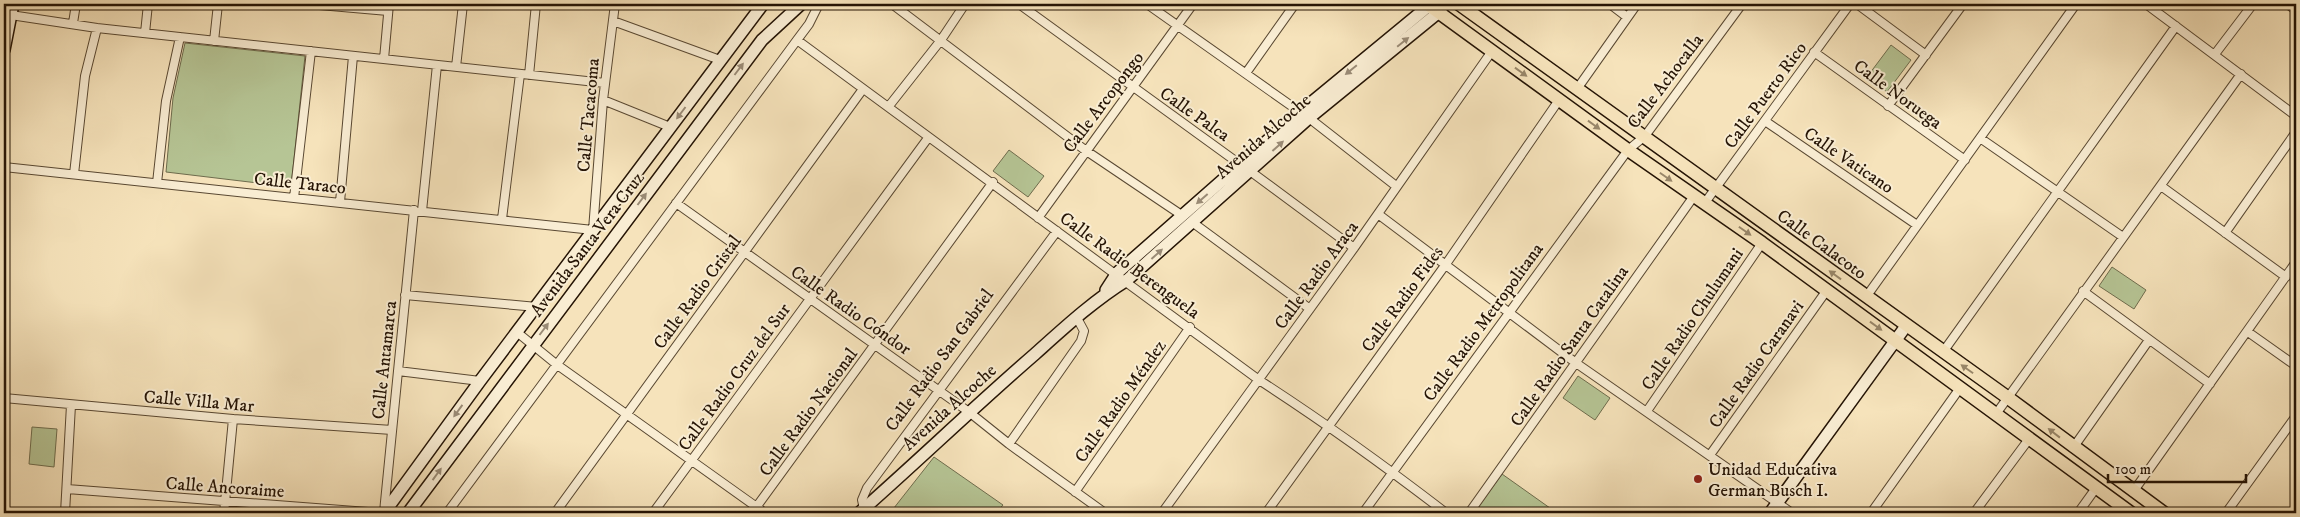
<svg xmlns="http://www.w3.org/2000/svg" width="2300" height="517" font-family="'IM FELL DW Pica',serif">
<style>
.green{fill:#b6c595;stroke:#6e6c4d}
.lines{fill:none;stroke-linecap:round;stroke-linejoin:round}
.street-casing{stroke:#594832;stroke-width:10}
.secondary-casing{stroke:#251405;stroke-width:14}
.primary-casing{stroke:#251405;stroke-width:15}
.street{stroke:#f9edd3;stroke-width:8}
.secondary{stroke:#f9edd3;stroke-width:11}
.primary{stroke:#f6e3bb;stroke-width:12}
.oneway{fill:#9a8b76}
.oneway2{fill:#988669}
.poi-dot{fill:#8f2418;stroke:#f9edd3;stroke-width:2}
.labels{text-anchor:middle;stroke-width:4;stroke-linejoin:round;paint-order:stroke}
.street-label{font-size:18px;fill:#251405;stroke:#f9edd3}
.poi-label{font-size:18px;fill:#251405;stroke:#f9edd3;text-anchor:start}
</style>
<rect width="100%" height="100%" fill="#f6e3bb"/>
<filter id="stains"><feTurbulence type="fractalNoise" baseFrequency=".004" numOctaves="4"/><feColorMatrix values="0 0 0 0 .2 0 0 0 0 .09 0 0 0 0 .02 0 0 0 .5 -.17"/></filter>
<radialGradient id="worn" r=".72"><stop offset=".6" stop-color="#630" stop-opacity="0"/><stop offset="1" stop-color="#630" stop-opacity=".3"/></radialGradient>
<path class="green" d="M185,43L305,56L291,187L166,172L173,98Z
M1891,45L1911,60L1887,92L1867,77Z
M1009,150L1044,176L1028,197L993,171Z
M2112,267L2146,290L2134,309L2099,286Z
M1578,376L1610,398L1595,420L1563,398Z
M32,427L57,429L54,467L29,464Z
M934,457L1003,505L996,513H890Z
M1502,474L1557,513H1474Z"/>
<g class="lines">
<g class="street-casing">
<path id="street" d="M308,4L388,11
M892,4L1085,150L1183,216
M1019,4L1241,165
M1147,4L1300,112
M1610,4L1627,17
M1857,4L1926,55
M2146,4L2296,116
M2287,4L2296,10
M4,14L97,28L605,83
M613,21L720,60
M73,23L76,4
M145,33L148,4
M797,40L1259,380C1324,422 1385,466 1446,513
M214,41L218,4
M1814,52L1965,160
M2215,54L2253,4
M384,59L389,4
M456,67L463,4
M1246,73L1295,4
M529,75L536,4
M1577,89L1637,4
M603,100L670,127
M889,106L941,40L965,4
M1888,106L1963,4
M1309,118L1396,186
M1765,121L1917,225
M1980,138L2123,237
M4,167L593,230L603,100L615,4
M1250,171L1354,248
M74,174L85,76L97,28
M157,183L166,101L180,37
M2161,186L2286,277
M294,198L311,51
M340,202L353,56
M676,203L969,412L1009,444L1105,513
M1704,204L1850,4
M422,211L437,65
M1378,214L1576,363L1792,513
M1038,218L1193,4
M502,219L520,74
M1192,222L1310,309
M2225,233L2296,132
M2083,291L2210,384
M405,295L537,307
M1866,297L2076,4
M2248,332L2296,366
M518,333L556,364L765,513
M1943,352L2176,26
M398,371L480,381
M4,398L233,419L392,430
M1647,411L1762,243
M1996,414L2241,74
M1009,444L1081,341L1084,331L1077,318
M2073,448L2149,340
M1710,455L1827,290
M67,489L381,513
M1075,492L1190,327
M2133,492L2296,262
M864,509L862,500L867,488L1057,231
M384,512L414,210
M65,513L71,405
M224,513L233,419
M447,513L797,40L809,24L819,4
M555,513L863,89
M653,513L928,138
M752,513L993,182
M1162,513L1354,248L1492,51
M1266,513L1446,264L1559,100
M1363,513L1628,150L1645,136L1742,4
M1469,513L1694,196
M1871,513L1960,388
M1974,513L2029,439
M2078,513L2096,488
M2226,513L2296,416"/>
</g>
<g class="secondary-casing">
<path id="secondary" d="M4,50L13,4
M1106,290L1117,273L1300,112L1431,4
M384,513L480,381L763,4
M408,513L762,40L801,4
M859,513C918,461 975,406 1035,354C1064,328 1093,301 1127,280L1309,118L1439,12L1444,4
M1770,513L1906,326"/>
</g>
<g class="primary-casing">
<path id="primary" d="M1427,4L1628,150L1762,243L2131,513
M1459,4L2007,397L2164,513"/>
</g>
<use href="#street" class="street"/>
<use href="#secondary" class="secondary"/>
<use href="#primary" class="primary"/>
</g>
<defs><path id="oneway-solid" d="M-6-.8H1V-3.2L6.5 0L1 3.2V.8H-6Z" transform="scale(1.25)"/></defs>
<g class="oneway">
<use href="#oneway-solid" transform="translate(1403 42) rotate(-39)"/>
<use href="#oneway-solid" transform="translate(739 69) rotate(-53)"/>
<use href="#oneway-solid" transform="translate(1351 70) rotate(141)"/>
<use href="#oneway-solid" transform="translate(681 113) rotate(127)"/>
<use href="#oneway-solid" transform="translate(1278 146) rotate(-42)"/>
<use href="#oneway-solid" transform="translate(642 199) rotate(-53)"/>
<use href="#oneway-solid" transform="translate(1202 199) rotate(139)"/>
<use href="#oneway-solid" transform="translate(1157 254) rotate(-42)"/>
<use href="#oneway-solid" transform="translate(544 329) rotate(-53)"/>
<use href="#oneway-solid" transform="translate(458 411) rotate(126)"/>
<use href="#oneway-solid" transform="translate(437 474) rotate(-54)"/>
</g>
<g class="oneway2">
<use href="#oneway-solid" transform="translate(1521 72) rotate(36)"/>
<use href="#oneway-solid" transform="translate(1594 125) rotate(36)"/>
<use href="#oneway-solid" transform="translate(1666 177) rotate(35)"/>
<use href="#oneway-solid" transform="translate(1745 231) rotate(35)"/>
<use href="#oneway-solid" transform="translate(1835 275) rotate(-144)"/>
<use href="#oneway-solid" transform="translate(1876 326) rotate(36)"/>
<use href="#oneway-solid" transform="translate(1967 369) rotate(-145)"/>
<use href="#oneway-solid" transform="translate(2054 433) rotate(-142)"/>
</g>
<circle class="poi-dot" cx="1698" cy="479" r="5"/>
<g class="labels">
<g class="street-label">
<text transform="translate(1665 81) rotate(-53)" y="6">Calle Achocalla</text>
<text transform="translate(1898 94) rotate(36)" y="6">Calle Noruega</text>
<text transform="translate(1765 95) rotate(-54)" y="6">Calle Puerto Rico</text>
<text transform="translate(1103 102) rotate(-53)" y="6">Calle Arcopongo</text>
<text transform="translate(1195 114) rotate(35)" y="6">Calle Palca</text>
<text transform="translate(588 115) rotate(-85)" y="6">Calle Tacacoma</text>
<text transform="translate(1263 136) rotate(-41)" y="6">Avenida Alcoche</text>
<text transform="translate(1849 160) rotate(34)" y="6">Calle Vaticano</text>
<text transform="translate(300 183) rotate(6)" y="6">Calle Taraco</text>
<text transform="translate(587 244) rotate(-53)" y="6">Avenida Santa Vera Cruz</text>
<text transform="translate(1822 244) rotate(36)" y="6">Calle Calacoto</text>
<text transform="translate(1130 265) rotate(36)" y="6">Calle Radio Berenguela</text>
<text transform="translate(1316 275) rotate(-54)" y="6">Calle Radio Araca</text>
<text transform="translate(697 292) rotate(-54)" y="6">Calle Radio Cristal</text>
<text transform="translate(1402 299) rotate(-54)" y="6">Calle Radio Fides</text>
<text transform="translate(851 310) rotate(35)" y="6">Calle Radio Cóndor</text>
<text transform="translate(1692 319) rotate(-56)" y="6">Calle Radio Chulumani</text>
<text transform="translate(1483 322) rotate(-54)" y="6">Calle Radio Metropolitana</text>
<text transform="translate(1569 346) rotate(-55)" y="6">Calle Radio Santa Catalina</text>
<text transform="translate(384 360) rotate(-84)" y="6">Calle Antamarca</text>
<text transform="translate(939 360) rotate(-54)" y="6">Calle Radio San Gabriel</text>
<text transform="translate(1756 364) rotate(-55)" y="6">Calle Radio Caranavi</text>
<text transform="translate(734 377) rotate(-54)" y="6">Calle Radio Cruz del Sur</text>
<text transform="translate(199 401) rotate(5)" y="6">Calle Villa Mar</text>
<text transform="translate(1120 401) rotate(-55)" y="6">Calle Radio Méndez</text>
<text transform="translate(949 407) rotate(-42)" y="6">Avenida Alcoche</text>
<text transform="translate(808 412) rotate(-54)" y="6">Calle Radio Nacional</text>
<text transform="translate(225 487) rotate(4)" y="6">Calle Ancoraime</text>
</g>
<g class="poi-label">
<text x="1708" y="475">Unidad Educativa<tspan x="1708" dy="21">German Busch I.</tspan></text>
</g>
</g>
<rect width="2300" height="517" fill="none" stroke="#f6e3bb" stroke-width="20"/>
<rect x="5" y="5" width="2290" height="507" fill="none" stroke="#251405" stroke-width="2.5"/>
<rect x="10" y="10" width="2280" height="497" fill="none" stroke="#251405"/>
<path d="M2108 474v8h138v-8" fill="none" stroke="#251405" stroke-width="2.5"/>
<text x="2115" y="474" font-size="15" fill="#251405" stroke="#f9edd3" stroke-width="4" paint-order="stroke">100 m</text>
<rect width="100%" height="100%" filter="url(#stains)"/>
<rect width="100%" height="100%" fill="url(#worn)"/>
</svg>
